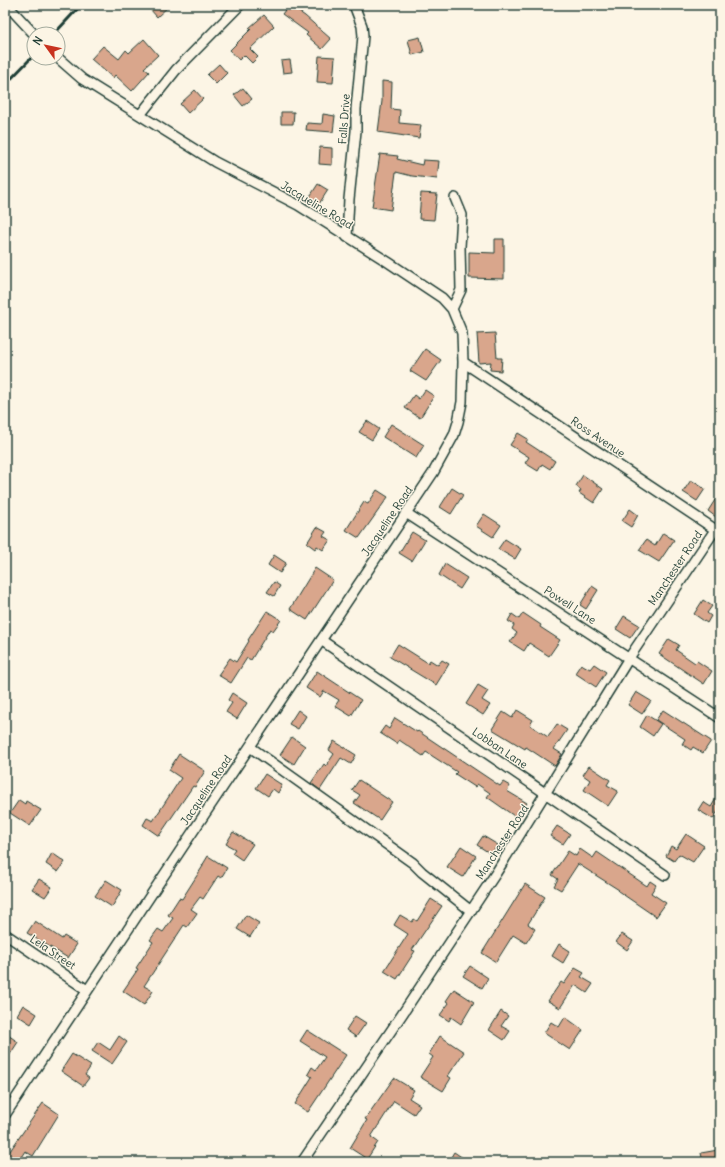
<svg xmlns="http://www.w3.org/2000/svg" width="725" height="1167" font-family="Delius,sans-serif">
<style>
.building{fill:#d9a68c;stroke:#1f3d34}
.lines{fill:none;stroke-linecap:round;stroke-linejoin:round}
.street-casing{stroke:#1f3d34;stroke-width:12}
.secondary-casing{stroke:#1f3d34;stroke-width:15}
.street{stroke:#fcf5e5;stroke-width:9}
.secondary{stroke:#fcf5e5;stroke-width:12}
.rail{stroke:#1f3d34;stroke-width:3}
.labels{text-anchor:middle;stroke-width:3;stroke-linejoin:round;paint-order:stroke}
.street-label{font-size:11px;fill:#1f3d34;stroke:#fcf5e5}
</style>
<rect width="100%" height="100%" fill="#fcf5e5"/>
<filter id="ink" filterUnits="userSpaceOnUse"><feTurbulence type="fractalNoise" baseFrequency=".025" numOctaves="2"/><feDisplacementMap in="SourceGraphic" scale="8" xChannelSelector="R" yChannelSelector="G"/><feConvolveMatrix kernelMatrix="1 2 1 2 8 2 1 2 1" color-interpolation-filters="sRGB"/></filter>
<g filter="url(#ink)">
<path class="building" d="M154,5H170L157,17L150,9Z
M289,5L305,16L331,39L322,49L306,35L308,33L282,14Z
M264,15L274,26L250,49L258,57L252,63L244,55L239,60L230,50L251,29L249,28Z
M420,37L424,52L412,55L408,40Z
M144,39L158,55L144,68L149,72L132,91L115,75L113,78L91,59L103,46L119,59L126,50L129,53Z
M319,56L335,57L333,83L317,82Z
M290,60L292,72L283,73L281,61Z
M219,64L227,73L216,84L207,75Z
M382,81L392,82L391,109L400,110L399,123L421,125L419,138L378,132L382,101Z
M243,88L252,99L243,106L234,95Z
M195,90L203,99L188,113L180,104Z
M281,112H294L293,124H281Z
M323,114L335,116L333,132L306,130L307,123L322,124Z
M320,147L332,148V165L319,164Z
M380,154L398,156L397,159L422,165L423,160L439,161L437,179L412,176L396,172L391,210L372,207Z
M318,184L328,190L317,207L307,201Z
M421,193L437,194L434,220L419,219Z
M495,239H504V279L469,278V252L495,253Z
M495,333L497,358H502L501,371L490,370L491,362L479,363L477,334Z
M425,349L441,360L426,381L410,371Z
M425,390L434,396L420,418L405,408L414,395L419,399Z
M367,421L379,429L372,440L359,432Z
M391,424L424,445L416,458L383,437Z
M518,433L528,439L526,442L555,461L550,469L542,464L538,471L525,463L529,457L510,445Z
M583,475L603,489L594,503L579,493L581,490L576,486Z
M691,480L705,489L697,501L683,492Z
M452,488L463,495L451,514L440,507Z
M377,490L388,497L359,538L346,530L364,502L368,504Z
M715,500L720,503V511L716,517L708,511Z
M630,509L638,515L631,527L622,521Z
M484,514L501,525L493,537L476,526Z
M317,527L326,532L323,536L330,540L323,550L317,546L315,549L307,543Z
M412,532L425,540L412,561L399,553Z
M663,533L674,540L659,562L639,550L646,540L655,546Z
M505,539L521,549L515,559L498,549Z
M274,555L286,563L280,573L268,565Z
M445,564L467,578L460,589L439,575Z
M315,568L333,580L307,620L290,609Z
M274,582L280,586L274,596L267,592Z
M592,586L598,590L586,609L580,605Z
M703,600L712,606L707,613L711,616L707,623L694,614Z
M267,611L281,620L273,631L270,629L251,660L247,658L231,683L218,675L230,658L236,662L249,641L248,640Z
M523,613L541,625L540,627L560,640L549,656L529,643L524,651L510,642L517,633L512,629L514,625L508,621L512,614L519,619Z
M624,616L639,625L630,638L616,629Z
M669,639L679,645L676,650L695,663L697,661L712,671L704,684L659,654Z
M398,644L428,663L430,660L438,665L442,660L449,664L436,685L390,657Z
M581,664L590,669L594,664L606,672L596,687L575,673Z
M317,671L361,700L351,716L335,706L339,700L324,691L320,697L306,688Z
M478,685L488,691L482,700L490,705L483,715L466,704Z
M636,692L651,701L642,714L628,705Z
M232,693L247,703L237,719L226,712L232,703L228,700Z
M298,710L306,716L298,729L289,724Z
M517,710L533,720L530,725L548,737L557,724L567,730L554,749L562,754L555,766L526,747L525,749L492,729L503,712L512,718Z
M663,710L711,741L703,753L693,747L691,750L682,744L685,739L656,720Z
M647,715L661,724L653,736L640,727Z
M395,718L417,732L418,731L500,786L503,782L510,786L507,791L527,803L517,818L487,797L490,793L477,784L475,787L455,774L457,772L426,752L423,756L399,740L397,744L380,733L385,726L389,729Z
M292,737L305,746L294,764L280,755Z
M334,741L356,755L351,764L341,758L320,790L311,783L324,764L326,766L334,754L329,750Z
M179,754L205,771L195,787L193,786L159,836L143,825L147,818L153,821L181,778L169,770Z
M589,766L610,780L607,785L618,791L608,806L584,790L590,780L583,775Z
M265,774L282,785L278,793L273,789L268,796L256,788Z
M359,780L392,802L380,820L354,803L360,795L352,790Z
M720,792V808L713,819L698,810L703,802L711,807Z
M19,800L25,804L26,801L41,810L30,826L10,813Z
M557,826L570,834L563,844L550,836Z
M233,832L253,844L242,860L232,853L235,849L226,844Z
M686,834L704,846L693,862L679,854L674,861L666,856L671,846L676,849Z
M483,836L498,845L491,854L477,845Z
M461,846L476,856L463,877L447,867Z
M580,849L593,858L597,852L647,886L650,881L656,885L651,893L666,903L656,917L618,891L619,890L578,864L561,890L554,886L558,879L552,875L568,851L576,856Z
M52,853L65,862L58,872L46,864Z
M208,856L227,868L221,878L218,876L203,899L200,897L191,909L197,913L187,927L184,925L144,986L153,991L144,1005L123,991L138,969L136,968L153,942L150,940L158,929L163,932L173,918L168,915L179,898L182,899L203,866H202Z
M39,879L52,887L45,897L32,889Z
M106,880L122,890L112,907L95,896Z
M525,884L545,897L528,924L535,929L526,943L513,935L496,962L482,953Z
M431,899L442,906L412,950L415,951L397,979L384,971L408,934L394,925L400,915L412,922L414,919L417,921Z
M246,915L259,923L250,937L237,929Z
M35,921L62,939L64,936L77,944L68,958L27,933Z
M622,934L633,941L627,950L616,942Z
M559,944L570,951L563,963L552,956Z
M470,966L488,978L482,988L463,976Z
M575,968L584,973L581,977L593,984L587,993L575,985L560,1008L548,1001L561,982L564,984Z
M454,989L474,1002L461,1024L451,1017L449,1021L440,1015L449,1003L446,1001Z
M23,1005L37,1014L31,1024L17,1015Z
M501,1011L508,1016L501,1026L510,1031L504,1040L489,1030Z
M355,1016L366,1023L356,1037L346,1030Z
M565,1017L583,1030L570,1050L544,1033L551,1022L559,1027Z
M307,1030L346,1055L308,1112L295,1104L312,1077L308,1074L312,1067L316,1070L325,1057L300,1041Z
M5,1033L18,1042L5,1062Z
M119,1036L127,1042L112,1064L92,1051L98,1042L110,1050Z
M440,1036L464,1052L448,1076L451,1078L443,1091L420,1077L433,1057L429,1054Z
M72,1054L91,1066L85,1075L89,1078L83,1086L61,1071Z
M394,1078L414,1090L409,1098L420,1105L414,1114L394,1101L371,1137L378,1142L367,1159L350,1148L367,1120L365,1119Z
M43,1103L59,1114L33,1156L25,1151L18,1162H5V1159L12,1148Z
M718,1150L720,1162H703L701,1153Z
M454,1152L469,1162H448Z"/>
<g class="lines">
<g class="street-casing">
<path id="street" d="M8,6L34,34
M140,115L176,70L240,5
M347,237L349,199L356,131V109L363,36L362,26L354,5
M452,309L461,290L460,247L462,215L455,198
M463,362L719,532
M406,513L720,718
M321,640L665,875
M250,747L413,863L422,872L471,911
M5,934L87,990
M5,1115L188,839L433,473L454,435L458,422L462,402L463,362L462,333L452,309L442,298L388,262L298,205L215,162L82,79L58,58
M302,1162L401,1016L496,873L629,658L715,530"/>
</g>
<g class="secondary-casing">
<path id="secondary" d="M5,9L9,5"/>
</g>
<use href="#street" class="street"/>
<use href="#secondary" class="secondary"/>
<path class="rail" d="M54,34L81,5
M5,85L34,55"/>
</g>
</g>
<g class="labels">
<g class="street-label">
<text transform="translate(344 119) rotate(-86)" y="4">Falls Drive</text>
<text transform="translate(317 205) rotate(31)" y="4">Jacqueline Road</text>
<text transform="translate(598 437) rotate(34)" y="4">Ross Avenue</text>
<text transform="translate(387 521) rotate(-56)" y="4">Jacqueline Road</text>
<text transform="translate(675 568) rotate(-56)" y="4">Manchester Road</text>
<text transform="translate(570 605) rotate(33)" y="4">Powell Lane</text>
<text transform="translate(500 748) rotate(34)" y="4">Lobban Lane</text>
<text transform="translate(206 790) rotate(-56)" y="4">Jacqueline Road</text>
<text transform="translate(502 842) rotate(-57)" y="4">Manchester Road</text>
<text transform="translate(53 952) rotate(34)" y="4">Lela Street</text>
</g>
</g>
<rect width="725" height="1167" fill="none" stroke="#fcf5e5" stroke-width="20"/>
<rect x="10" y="10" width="705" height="1147" fill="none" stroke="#1f3d34" stroke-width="1.5" filter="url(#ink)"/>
<g transform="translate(46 46) rotate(303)"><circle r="19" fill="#fcf5e5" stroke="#a4ab9e"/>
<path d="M0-3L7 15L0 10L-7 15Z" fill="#c8321e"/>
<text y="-6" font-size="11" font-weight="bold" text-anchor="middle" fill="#1f3d34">N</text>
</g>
</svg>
